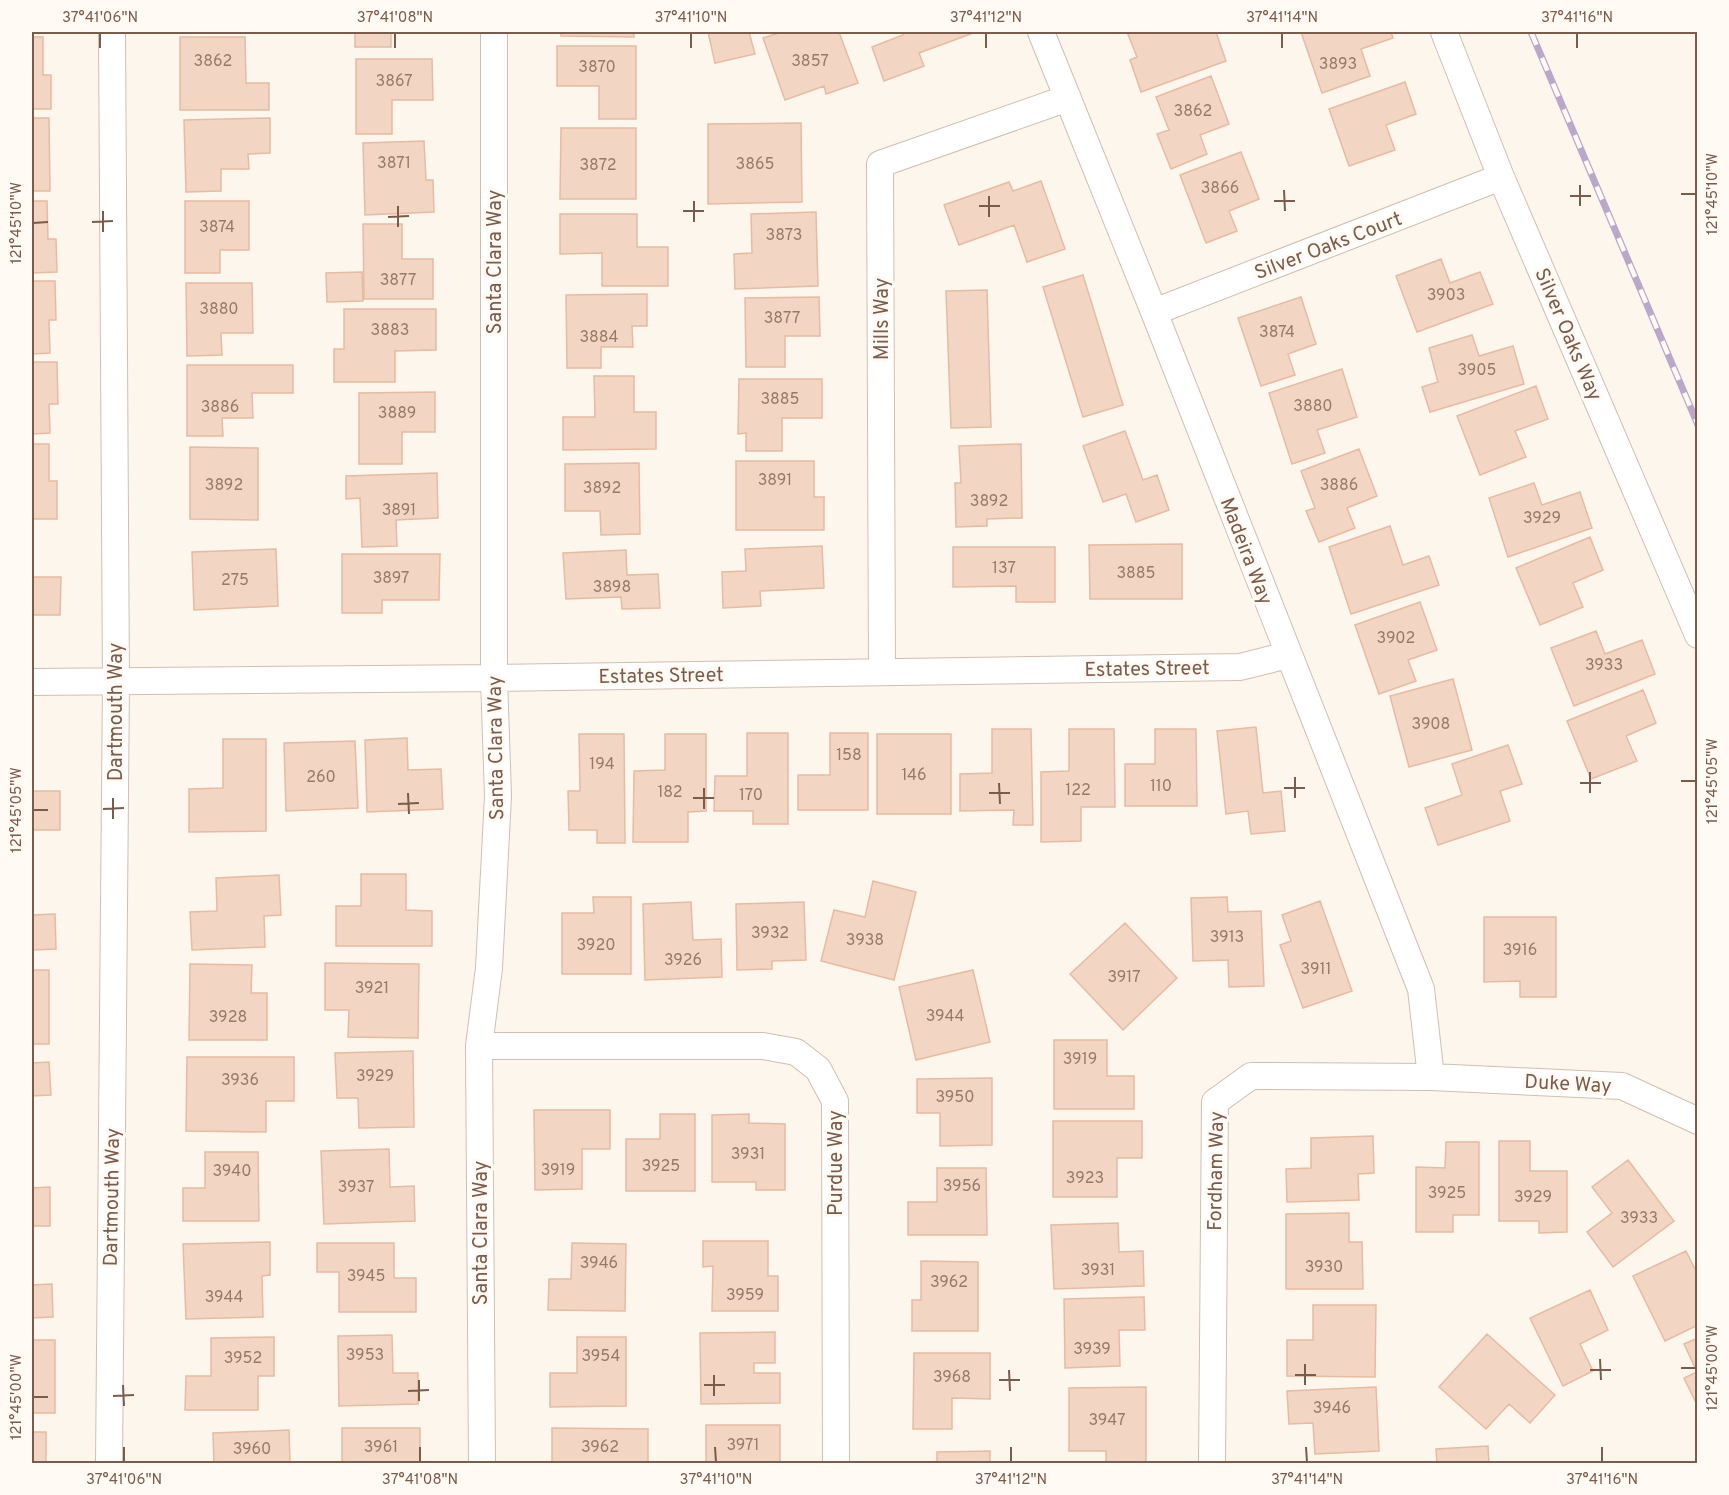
<svg xmlns="http://www.w3.org/2000/svg" width="1729" height="1495" font-family="Overpass,sans-serif">
<style>
.building{fill:#f3d5c3;stroke:#e6bba3;stroke-width:1.5}
.lines{fill:none;stroke-linecap:round;stroke-linejoin:round}
.street-casing{stroke:#d1beb0;stroke-width:28}
.street{stroke:#fff;stroke-width:26}
.rail-casing{stroke:#b9a8c9;stroke-width:7}
.rail{stroke:#fffaf3;stroke-width:4.5;stroke-dasharray:14;stroke-linecap:butt}
.ticks{fill:none;stroke:#7a5c4d;stroke-width:2}
.labels{text-anchor:middle;stroke-width:6;stroke-linejoin:round;paint-order:stroke}
.number-label{font-size:16px;fill:#987a6a}
.street-label{font-size:20px;fill:#7a5c4d;stroke:#fffaf3}
.neatline{fill:none;stroke:#7a5c4d;stroke-width:2}
.ticks-label{font-size:15px;text-anchor:middle;fill:#7a5c4d}
</style>
<rect width="100%" height="100%" fill="#fdf6ec"/>
<path class="building" d="M355,32H391V47H355Z
M561,32H634V37L561,36Z
M708,32H749L755,54L715,63Z
M782,32H839L858,83L826,94L824,86L785,100L763,38Z
M901,32H976L919,53L924,66L884,81L872,47L903,35Z
M1127,32H1216L1226,61L1141,92L1130,60L1137,57Z
M1301,32H1391L1393,38L1361,49L1370,76L1322,93Z
M32,37H43V75H51V109H32Z
M180,37H245L246,83H269V110H180Z
M557,46H636V119H599V86H557Z
M356,59H432L433,100H392V134H356Z
M1211,76L1229,124L1200,135L1207,154L1171,169L1157,134L1169,130L1156,97Z
M1405,82L1416,114L1386,125L1395,150L1349,166L1329,109Z
M32,118H49L50,191H32Z
M270,118V153L248,154L249,169H221V191L186,192L184,120Z
M801,123L802,202L708,204V124Z
M561,128H636V199H560Z
M424,141L426,180H433L434,212L365,215L363,143Z
M1241,152L1259,199L1229,211L1237,231L1206,243L1180,175Z
M1041,181L1065,249L1027,262L1014,225L959,245L944,205L1009,182L1013,191Z
M32,201H47L48,239H56L57,272L32,273Z
M185,201H249V250H220V273H185Z
M816,212L818,286L735,289L734,254L752,253L751,214Z
M560,214H637V247H668V286H602V253L560,254Z
M363,224H402V259H433V299H364Z
M1441,259L1450,283L1480,272L1493,304L1417,332L1396,276Z
M362,272L363,301L327,302L326,273Z
M1083,275L1123,405L1083,417L1043,287Z
M32,281H55L56,320H49L50,353L32,354Z
M186,283H252L253,333H221L222,355L187,356Z
M987,290L991,427L951,428L946,291Z
M647,294V326H632L633,347H601V368H567L566,295Z
M819,297L820,336H785V367H746L745,298Z
M1301,297L1316,344L1288,354L1295,375L1261,386L1238,318Z
M344,309H436V350L395,351V382H334V349H344Z
M1472,335L1479,356L1513,346L1524,384L1430,412L1422,387L1438,382L1429,348Z
M32,362H57L58,404H49L50,433L32,434Z
M187,365H293V393H252L253,418H222L223,436H187Z
M1342,369L1357,417L1317,430L1325,453L1292,464L1269,393Z
M594,376H634V412H656V449L563,450V417H595Z
M739,379H822V418H782V451H746V433L738,434Z
M1536,386L1548,419L1515,431L1526,457L1480,475L1457,416Z
M435,392V432H402V464H359V393Z
M1125,431L1143,480L1157,475L1169,510L1136,522L1126,494L1103,502L1083,446Z
M32,444H49V481H57V519H32Z
M1021,444L1022,518L987,519V526L956,527L955,483H961L959,446Z
M190,447L258,448V520L190,519Z
M1359,449L1377,496L1347,508L1355,528L1319,542L1306,511L1315,508L1301,471Z
M736,461H814V497H824V530H736Z
M639,463L640,534L601,535L600,511H565V464Z
M437,473L438,518L396,520L397,546L362,547L360,498L346,499V476Z
M1534,483L1542,505L1580,492L1592,528L1508,557L1489,498Z
M1390,526L1403,565L1429,556L1439,585L1351,614L1329,547Z
M1590,537L1603,570L1573,583L1583,607L1540,625L1516,568Z
M1182,544V599H1090L1089,545Z
M822,546L824,588L760,591L761,606L723,608L722,572L746,571L745,549Z
M953,547H1055V602H1016V586L953,587Z
M276,549L278,606L194,610L192,552Z
M626,550L627,575L658,574L660,608L622,609L621,597L566,599L563,553Z
M342,554H440L439,600H382V613H342Z
M32,566H33L32,577H61L60,615H32Z
M1420,602L1437,650L1408,660L1416,681L1379,694L1355,625Z
M1596,631L1605,654L1642,640L1655,674L1574,706L1551,648Z
M1453,679L1472,750L1409,767L1390,696Z
M1643,690L1656,723L1626,736L1637,761L1591,779L1567,721Z
M1256,727L1263,793L1281,791L1285,831L1251,834L1248,811L1226,814L1217,731Z
M992,729H1031L1033,825H1013L1014,810L960,811V774L992,773Z
M1069,729H1114L1115,807H1081V841L1041,842V772L1069,771Z
M1155,729H1196L1197,806H1125V764H1155Z
M747,733H788V824H753V811H714L715,776H747Z
M830,733H868V810H798V775H830Z
M579,734H624L625,843H597V830H569L568,791H580Z
M665,734H706V811L688,812V842H633L634,771L665,770Z
M877,734H951V814H877Z
M407,738L408,770L441,769L443,809L367,812L365,740Z
M223,739H266V831L189,832V789L223,788Z
M355,741L358,808L286,811L284,743Z
M1508,745L1522,784L1500,791L1510,821L1438,845L1425,808L1462,795L1452,764Z
M32,791H60V830H32Z
M361,874H406V910L432,911V946H336V906H361Z
M279,875L281,915L264,916L265,947L192,950L190,912L217,911L216,878Z
M873,881L916,892L894,980L821,961L834,910L865,917Z
M593,897H631V974H562V913H594Z
M1227,897L1228,912L1261,911L1264,986L1229,987L1228,960L1193,961L1191,898Z
M1320,901L1352,991L1303,1008L1280,945L1291,941L1282,915Z
M691,902L693,940L721,939L722,977L645,980L643,904Z
M804,902L806,960L772,961V969L737,970L736,904Z
M55,914L56,949L32,950V915Z
M1484,917H1556V997H1520V981L1484,982Z
M1125,923L1177,978L1123,1030L1070,974Z
M325,963L419,964L418,1038L348,1037L349,1010H325Z
M190,964L252,965L251,993H267V1040H189Z
M32,970H49V1044H32Z
M973,970L990,1042L916,1060L899,987Z
M1054,1040H1107V1076H1134V1109H1054Z
M413,1051L414,1127L359,1128L358,1098H337L335,1053Z
M187,1057H294V1101H266V1132L186,1131Z
M49,1062L51,1095L32,1096V1063Z
M992,1078V1145L940,1146V1113H917V1079Z
M534,1110H610V1149H582V1189L535,1190Z
M660,1114H695V1191H626V1139H660Z
M749,1114V1123L785,1124V1190H756V1182H712V1115Z
M1053,1121H1142V1158H1117V1197H1053Z
M1373,1136L1374,1173L1358,1174L1359,1200L1287,1202L1286,1169L1311,1168V1138Z
M1499,1141H1530V1171H1567V1232L1539,1233V1221H1499Z
M1446,1142H1479V1215H1453V1232H1416V1167L1445,1168Z
M389,1149L390,1187L414,1186L415,1221L324,1224L321,1151Z
M205,1152H258L259,1221H183V1188H205Z
M1628,1160L1674,1221L1613,1267L1587,1232L1612,1213L1592,1187Z
M937,1168H986L987,1235H908V1202H937Z
M50,1187V1226H32V1188Z
M1349,1213V1242H1362L1363,1289H1286V1214Z
M1118,1223L1119,1252L1143,1251L1144,1286L1054,1289L1051,1225Z
M703,1241H768V1276H778V1311H712L713,1266L703,1267Z
M270,1242V1275L262,1276L263,1317L186,1319L183,1244Z
M317,1243H394V1278H416V1312H339V1272H317Z
M572,1243L626,1244L625,1311L548,1310L549,1279H571Z
M1686,1251L1698,1275V1325L1665,1341L1633,1276Z
M921,1261L978,1262V1331H912V1300H921Z
M52,1284L53,1317L32,1318V1285Z
M1590,1290L1608,1330L1580,1344L1593,1371L1563,1386L1530,1318Z
M1144,1297L1145,1330H1119L1120,1366L1065,1368L1064,1299Z
M1313,1305H1376L1375,1377L1287,1376V1340H1313Z
M775,1332V1363H754V1373H780V1403L701,1404L700,1333Z
M1487,1334L1555,1395L1530,1423L1509,1404L1486,1429L1439,1387Z
M392,1335L393,1373H418V1404L339,1406L338,1336Z
M274,1337V1376H258V1410H185L186,1376H211V1338Z
M577,1337H626V1406L550,1407V1373H577Z
M1698,1338V1407L1684,1378L1697,1372L1684,1344Z
M32,1340H55V1413H32Z
M914,1353H990V1399L952,1398V1429H913Z
M1146,1387V1463H1106V1451H1069V1388Z
M1376,1387L1379,1451L1315,1454L1313,1423L1289,1424L1287,1391Z
M706,1425H780V1464H706Z
M342,1428H420V1464H342Z
M552,1428L648,1429V1464H552Z
M289,1430L290,1464H214L213,1433Z
M32,1432H46V1464H32Z
M1488,1446L1489,1464H1437L1436,1449Z
M990,1451V1464H937V1452Z"/>
<g class="lines">
<g class="street-casing">
<path id="street" d="M1041,32L1154,312L1421,989L1431,1077
M1444,32L1501,177L1698,635
M1154,312L1501,177
M882,672L880,164L1068,98
M32,682L494,678L1240,667L1288,655
M479,1046H763L796,1052L818,1069L835,1101L836,1464
M109,1464L116,682L112,32
M482,1464L479,1046L489,968L498,796L494,678V32
M1212,1464L1215,1102L1251,1076L1431,1077L1622,1086L1698,1121"/>
</g>
<use href="#street" class="street"/>
<g class="rail-casing">
<path id="rail" d="M1531,32L1698,425"/>
</g>
<use href="#rail" class="rail"/>
</g>
<path class="ticks" d="M100,33V48M395,33V48M691,33V48M986,33V48M1282,33V48M1577,33V48M1580,185V206M1284,190L1285,211M1681,194H1696M989,196V217M1570,196H1591M694,201V222M1274,201H1295M398,206V227M979,206H1000M103,211V232M683,211H704M388,217L409,216M92,222L113,221M33,223L48,222M1590,772V793M1295,777V798M1681,781H1696M999,783L1000,804M1580,783H1601M704,788V809M1284,788H1305M408,793L409,814M989,793H1010M113,798V819M693,798H714M398,804L419,803M103,809L124,808M33,810H48M1600,1359L1601,1380M1305,1364V1385M1681,1368H1696M1009,1370L1010,1391M1590,1370H1611M714,1375V1396M1295,1375H1316M419,1380V1401M999,1380H1020M123,1385L124,1406M704,1385H725M408,1391L429,1390M113,1396L134,1395M33,1397H48M124,1447V1462M420,1447V1462M715,1447L716,1462M1011,1447V1462M1306,1447L1307,1462M1602,1447V1462"/>
<g class="labels">
<g class="number-label">
<text x="213" y="66">3862</text>
<text x="810" y="66">3857</text>
<text x="1338" y="69">3893</text>
<text x="597" y="72">3870</text>
<text x="394" y="86">3867</text>
<text x="1193" y="116">3862</text>
<text x="394" y="168">3871</text>
<text x="755" y="169">3865</text>
<text x="598" y="170">3872</text>
<text x="1220" y="193">3866</text>
<text x="217" y="232">3874</text>
<text x="784" y="240">3873</text>
<text x="398" y="285">3877</text>
<text x="1446" y="300">3903</text>
<text x="219" y="314">3880</text>
<text x="782" y="323">3877</text>
<text x="390" y="335">3883</text>
<text x="1277" y="337">3874</text>
<text x="599" y="342">3884</text>
<text x="1477" y="375">3905</text>
<text x="780" y="404">3885</text>
<text x="1313" y="411">3880</text>
<text x="220" y="412">3886</text>
<text x="397" y="418">3889</text>
<text x="775" y="485">3891</text>
<text x="224" y="490">3892</text>
<text x="1339" y="490">3886</text>
<text x="602" y="493">3892</text>
<text x="989" y="506">3892</text>
<text x="399" y="515">3891</text>
<text x="1542" y="523">3929</text>
<text x="1004" y="573">137</text>
<text x="1136" y="578">3885</text>
<text x="391" y="583">3897</text>
<text x="235" y="585">275</text>
<text x="612" y="592">3898</text>
<text x="1396" y="643">3902</text>
<text x="1604" y="670">3933</text>
<text x="1431" y="729">3908</text>
<text x="849" y="760">158</text>
<text x="602" y="769">194</text>
<text x="914" y="780">146</text>
<text x="321" y="782">260</text>
<text x="1161" y="791">110</text>
<text x="1078" y="795">122</text>
<text x="670" y="797">182</text>
<text x="751" y="800">170</text>
<text x="770" y="938">3932</text>
<text x="1227" y="942">3913</text>
<text x="865" y="945">3938</text>
<text x="596" y="950">3920</text>
<text x="1520" y="955">3916</text>
<text x="683" y="965">3926</text>
<text x="1316" y="974">3911</text>
<text x="1124" y="982">3917</text>
<text x="372" y="993">3921</text>
<text x="945" y="1021">3944</text>
<text x="228" y="1022">3928</text>
<text x="1080" y="1064">3919</text>
<text x="375" y="1081">3929</text>
<text x="240" y="1085">3936</text>
<text x="955" y="1102">3950</text>
<text x="748" y="1159">3931</text>
<text x="661" y="1171">3925</text>
<text x="558" y="1175">3919</text>
<text x="232" y="1176">3940</text>
<text x="1085" y="1183">3923</text>
<text x="962" y="1191">3956</text>
<text x="356" y="1192">3937</text>
<text x="1447" y="1198">3925</text>
<text x="1533" y="1202">3929</text>
<text x="1639" y="1223">3933</text>
<text x="599" y="1268">3946</text>
<text x="1324" y="1272">3930</text>
<text x="1098" y="1275">3931</text>
<text x="366" y="1281">3945</text>
<text x="949" y="1287">3962</text>
<text x="745" y="1300">3959</text>
<text x="224" y="1302">3944</text>
<text x="1092" y="1354">3939</text>
<text x="365" y="1360">3953</text>
<text x="601" y="1361">3954</text>
<text x="243" y="1363">3952</text>
<text x="952" y="1382">3968</text>
<text x="1332" y="1413">3946</text>
<text x="1107" y="1425">3947</text>
<text x="743" y="1450">3971</text>
<text x="381" y="1452">3961</text>
<text x="600" y="1452">3962</text>
<text x="252" y="1454">3960</text>
</g>
<g class="street-label">
<text transform="translate(1328 245) rotate(-21)" y="7">Silver Oaks Court</text>
<text transform="translate(494 262) rotate(-90)" y="7">Santa Clara Way</text>
<text transform="translate(881 319) rotate(-90)" y="7">Mills Way</text>
<text transform="translate(1569 334) rotate(67)" y="7">Silver Oaks Way</text>
<text transform="translate(1247 551) rotate(69)" y="7">Madeira Way</text>
<text transform="translate(1147 668) rotate(-1)" y="7">Estates Street</text>
<text transform="translate(661 675) rotate(-1)" y="7">Estates Street</text>
<text transform="translate(115 712) rotate(-90)" y="7">Dartmouth Way</text>
<text transform="translate(495 748) rotate(-91)" y="7">Santa Clara Way</text>
<text transform="translate(1568 1083) rotate(3)" y="7">Duke Way</text>
<text transform="translate(835 1163) rotate(-90)" y="7">Purdue Way</text>
<text transform="translate(1215 1171) rotate(-89)" y="7">Fordham Way</text>
<text transform="translate(111 1197) rotate(-89)" y="7">Dartmouth Way</text>
<text transform="translate(480 1233) rotate(-90)" y="7">Santa Clara Way</text>
</g>
</g>
<rect width="1729" height="1495" fill="none" stroke="#fffaf3" stroke-width="66"/>
<rect x="33" y="33" width="1663" height="1429" class="neatline"/>
<g class="ticks-label">
<text x="100" y="22">37°41'06"N</text>
<text x="395" y="22">37°41'08"N</text>
<text x="691" y="22">37°41'10"N</text>
<text x="986" y="22">37°41'12"N</text>
<text x="1282" y="22">37°41'14"N</text>
<text x="1577" y="22">37°41'16"N</text>
<text transform="translate(1712 194) rotate(-90)" y="5">121°45'10"W</text>
<text transform="translate(16 223) rotate(-90)" y="5">121°45'10"W</text>
<text transform="translate(1712 781) rotate(-90)" y="5">121°45'05"W</text>
<text transform="translate(16 810) rotate(-90)" y="5">121°45'05"W</text>
<text transform="translate(1712 1368) rotate(-90)" y="5">121°45'00"W</text>
<text transform="translate(16 1397) rotate(-90)" y="5">121°45'00"W</text>
<text x="124" y="1484">37°41'06"N</text>
<text x="420" y="1484">37°41'08"N</text>
<text x="716" y="1484">37°41'10"N</text>
<text x="1011" y="1484">37°41'12"N</text>
<text x="1307" y="1484">37°41'14"N</text>
<text x="1602" y="1484">37°41'16"N</text>
</g>
</svg>
